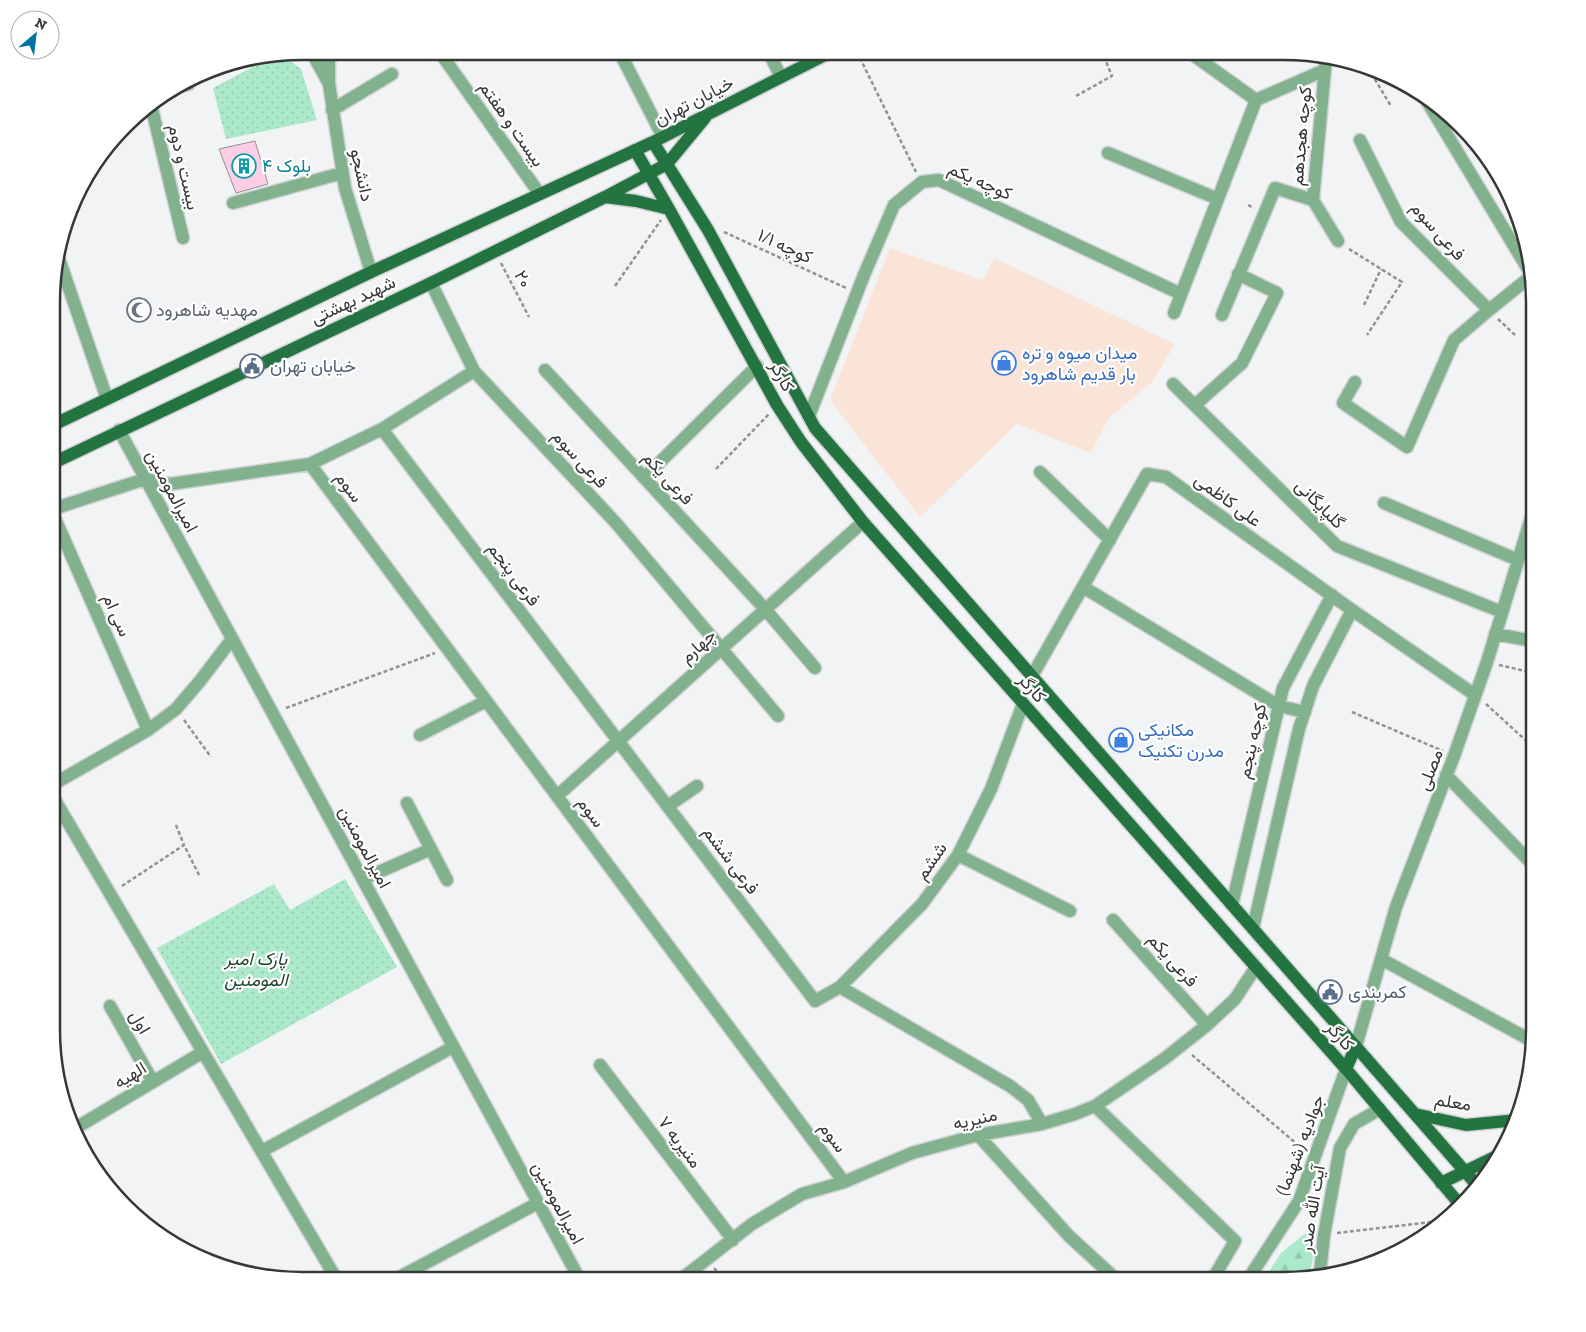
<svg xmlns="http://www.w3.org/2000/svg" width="1586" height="1332" font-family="'Zilla Slab',Vazirmatn,serif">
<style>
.commercial{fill:#fae4d7}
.grass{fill:url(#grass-dots)}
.forest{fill:url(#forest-firs)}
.building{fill:#fdcde5;stroke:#939293}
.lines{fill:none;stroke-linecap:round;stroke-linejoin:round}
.minor-casing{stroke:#d0d1d2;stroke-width:15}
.major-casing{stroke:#d0d1d2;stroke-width:15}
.path{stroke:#919292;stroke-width:2.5;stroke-dasharray:4 2.5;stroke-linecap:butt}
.minor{stroke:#81b18d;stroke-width:12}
.major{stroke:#247441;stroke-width:12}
.labels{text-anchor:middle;stroke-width:4.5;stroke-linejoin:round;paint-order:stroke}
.street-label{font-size:18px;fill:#363737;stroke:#fff}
.culture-label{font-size:18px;fill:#0d838f;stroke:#fff;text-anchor:start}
.worship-label{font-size:18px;fill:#5b616d;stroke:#fff;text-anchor:start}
.shop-label{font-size:18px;fill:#366cbe;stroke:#fff;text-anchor:start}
.service-label{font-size:18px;fill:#4e5e75;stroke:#fff;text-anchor:start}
.park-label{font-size:18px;font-style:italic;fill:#1e4533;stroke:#fff}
.rim{fill:none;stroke:#363737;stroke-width:2.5}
</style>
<defs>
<pattern id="grass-dots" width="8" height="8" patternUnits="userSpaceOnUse" patternTransform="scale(1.25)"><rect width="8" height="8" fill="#abe9ca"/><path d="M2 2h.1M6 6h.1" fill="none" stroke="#94c8ae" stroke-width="1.8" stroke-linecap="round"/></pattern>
<pattern id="forest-firs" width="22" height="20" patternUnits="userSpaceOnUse" patternTransform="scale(1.25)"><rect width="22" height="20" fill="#abe9ca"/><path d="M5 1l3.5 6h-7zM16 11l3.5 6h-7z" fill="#94c8ae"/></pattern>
</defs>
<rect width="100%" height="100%" fill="#f2f3f4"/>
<path class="commercial" d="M890,248L983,280L994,258L1175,344L1152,382L1109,418L1091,453L1017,424L920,517L830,400Z"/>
<path class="grass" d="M270,58L287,59L301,69L317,120L226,139L213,88Z
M345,879L397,967L221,1064L157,948L274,884L290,910Z"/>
<path class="forest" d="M1306,1233L1315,1249L1309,1276L1284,1281H1263L1281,1253Z"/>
<path class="building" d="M255,141L268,184L236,193L219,149Z"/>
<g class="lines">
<g class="minor-casing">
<path id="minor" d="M311,51L328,82
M329,51V84L345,188L371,272
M439,51L539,193
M619,51L663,137
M768,51L781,77
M1189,52L1256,100
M1326,58L1313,200L1338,241
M185,85L189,84
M1428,103L1528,269
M151,105L183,238
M332,110L392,74
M1360,140L1401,222L1489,310
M1108,153L1218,199
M233,203L342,173
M58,256L107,399
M431,283L474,371L616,523L778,716
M1174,313L1256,100L1325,70
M1222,315L1275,188L1313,200
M545,370L765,609L815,668
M1355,382L1343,403L1407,447L1454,340L1489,310L1530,277
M1173,384L1337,546L1502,612
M1195,405L1242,363L1277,293L1238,274
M809,416L864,275L894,205L922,182L939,180L1181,294
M382,429L815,1001L840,987L922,904L958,855L991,789L1023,704
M119,430L580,1280
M310,464L844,1182
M1040,472L1110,540
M644,478L757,366
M1384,503L1518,560
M53,509L145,479L170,484L310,464L382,429L474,371
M53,514L148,730
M1083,587L1279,706L1305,712
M1495,634L1534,641
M1032,676L1147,474L1166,477L1352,610L1475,695
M420,735L486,701
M1446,775L1534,866
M52,785L148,730L176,709L200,681L232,639
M52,795L337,1280
M557,796L863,522
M407,803L447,880
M668,806L697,786
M958,855L1070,911
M363,879L431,849
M1232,905L1283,688L1332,595
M1113,920L1207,1025
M1253,928L1299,729L1313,686L1352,610
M1381,959L1534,1042
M840,987L1010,1086L1028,1100L1042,1124
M110,1006L153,1082
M1356,1046L1396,907L1454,756L1487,662L1535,505
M600,1065L733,1240
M1095,1106L1235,1241L1215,1275
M74,1129L203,1052
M978,1135L1069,1236L1118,1281
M262,1151L453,1047
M1320,1273L1324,1235L1340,1148L1354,1124L1380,1109
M394,1280L538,1203
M680,1280L752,1224L802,1194L844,1182L912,1153L978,1135L1042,1124L1075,1114L1095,1106L1164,1059L1207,1025L1235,999L1256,967
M1207,1281L1215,1275L1226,1281
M1247,1281L1299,1201L1346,1069"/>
</g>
<g class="major-casing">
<path id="major" d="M653,142L708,230L815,428L1476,1184
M635,150L669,209L777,405L801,442L863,522L1346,1069L1462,1207
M605,197L636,201L669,209
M53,425L371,272L653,142L831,52
M53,463L431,283L605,197L667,164L705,118
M1346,1069L1356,1046
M1415,1114L1466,1125L1517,1120
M1441,1183L1495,1157"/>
</g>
<path class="path" d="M857,52L916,172
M1368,68L1391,106
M1076,96L1112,76L1102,52
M1248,205L1254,208
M724,232L846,288
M1349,249L1402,282L1367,335
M501,263L529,317
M615,286L661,220
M1364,305L1381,269
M1498,319L1515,335
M716,469L769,414
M1499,665L1534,673
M1486,704L1534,748
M286,708L435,653
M1352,712L1443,751
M184,720L211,757
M176,825L184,845
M122,886L184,845L200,877
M1192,1055L1304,1150
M1337,1233L1440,1221
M714,1268L725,1280"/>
<use href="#minor" class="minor"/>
<use href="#major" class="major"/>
</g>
<defs>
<g id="building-ring" transform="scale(1.25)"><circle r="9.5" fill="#fff" stroke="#0f9aa8" stroke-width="1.5"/><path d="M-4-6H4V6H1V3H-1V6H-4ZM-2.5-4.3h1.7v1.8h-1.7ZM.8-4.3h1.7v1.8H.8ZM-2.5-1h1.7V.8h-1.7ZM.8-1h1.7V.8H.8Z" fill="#0f9aa8"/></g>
<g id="mosque-ring" transform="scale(1.25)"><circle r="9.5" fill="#fff" stroke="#6b7280" stroke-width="1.5"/><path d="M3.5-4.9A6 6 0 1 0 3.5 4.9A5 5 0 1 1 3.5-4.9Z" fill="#6b7280"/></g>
<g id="shop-ring" transform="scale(1.25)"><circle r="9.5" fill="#fff" stroke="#3f7fe0" stroke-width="1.5"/><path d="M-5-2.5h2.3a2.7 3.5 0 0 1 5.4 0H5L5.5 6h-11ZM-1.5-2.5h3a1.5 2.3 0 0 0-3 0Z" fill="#3f7fe0"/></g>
<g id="civic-ring" transform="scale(1.25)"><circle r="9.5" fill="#fff" stroke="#5c6f8a" stroke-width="1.5"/><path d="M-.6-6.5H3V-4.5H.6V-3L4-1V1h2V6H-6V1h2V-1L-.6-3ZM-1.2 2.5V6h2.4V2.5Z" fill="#5c6f8a"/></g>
</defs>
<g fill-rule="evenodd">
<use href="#building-ring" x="244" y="166"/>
<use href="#mosque-ring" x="139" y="310"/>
<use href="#shop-ring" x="1004" y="363"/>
<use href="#civic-ring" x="252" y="366"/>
<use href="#shop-ring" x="1121" y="740"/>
<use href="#civic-ring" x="1330" y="992"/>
</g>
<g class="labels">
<g class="street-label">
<text transform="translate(694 101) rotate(-27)" y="6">خیابان تهران</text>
<text transform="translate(512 124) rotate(55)" y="6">بیست و هفتم</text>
<text transform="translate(1301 136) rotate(-85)" y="6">کوچه هجدهم</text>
<text transform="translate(184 167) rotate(77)" y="6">بیست و دوم</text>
<text transform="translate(362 175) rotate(78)" y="6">دانشجو</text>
<text transform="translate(980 181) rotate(24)" y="6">کوچه یکم</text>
<text transform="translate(1438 231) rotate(48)" y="6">فرعی سوم</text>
<text transform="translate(785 246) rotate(25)" y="6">کوچه ۱/۱</text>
<text transform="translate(523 279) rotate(63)" y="6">۲۰</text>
<text transform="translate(353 300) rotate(-25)" y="6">شهید بهشتی</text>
<text transform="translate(782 376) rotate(62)" y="6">کارگر</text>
<text transform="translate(580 459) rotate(47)" y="6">فرعی سوم</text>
<text transform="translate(668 478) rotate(47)" y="6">فرعی یکم</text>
<text transform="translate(349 487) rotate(53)" y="6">سوم</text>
<text transform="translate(172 491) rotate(62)" y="6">امیرالمومنین</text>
<text transform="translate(1228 500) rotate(36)" y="6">علی کاظمی</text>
<text transform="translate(1320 504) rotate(45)" y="6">گلپایگانی</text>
<text transform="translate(514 574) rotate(53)" y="6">فرعی پنجم</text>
<text transform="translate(117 615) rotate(66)" y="6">سی ام</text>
<text transform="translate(698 646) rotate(-42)" y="6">چهارم</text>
<text transform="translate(1032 688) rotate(49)" y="6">کارگر</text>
<text transform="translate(1252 741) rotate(-77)" y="6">کوچه پنجم</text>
<text transform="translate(1430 770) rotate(-69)" y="6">مصلی</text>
<text transform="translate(591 812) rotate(53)" y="6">سوم</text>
<text transform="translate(365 847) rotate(62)" y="6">امیرالمومنین</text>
<text transform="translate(731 860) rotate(53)" y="6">فرعی ششم</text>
<text transform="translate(931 861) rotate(-55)" y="6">ششم</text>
<text transform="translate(1173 960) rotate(48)" y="6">فرعی یکم</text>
<text transform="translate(140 1022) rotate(60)" y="6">اول</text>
<text transform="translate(1340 1036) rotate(49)" y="6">کارگر</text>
<text transform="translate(130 1075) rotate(-31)" y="6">الهیه</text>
<text transform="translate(1453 1102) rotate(9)" y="6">معلم</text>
<text transform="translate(975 1119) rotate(-13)" y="6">منیریه</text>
<text transform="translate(833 1137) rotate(53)" y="6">سوم</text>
<text transform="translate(680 1142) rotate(53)" y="6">منیریه ۷</text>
<text transform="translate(1300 1145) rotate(-69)" y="6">جوادیه (شهنما)</text>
<text transform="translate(558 1203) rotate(62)" y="6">امیرالمومنین</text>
<text transform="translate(1312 1209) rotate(-81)" y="6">آیت الله صدر</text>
</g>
<g class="culture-label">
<text x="262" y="172">بلوک ۴</text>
</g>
<g class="worship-label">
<text x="156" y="316">مهدیه شاهرود</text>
</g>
<g class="shop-label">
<text x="1022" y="359">میدان میوه و تره<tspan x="1022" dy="21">بار قدیم شاهرود</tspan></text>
<text x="1138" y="736">مکانیکی<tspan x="1138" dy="21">مدرن تکنیک</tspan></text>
</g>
<g class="service-label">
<text x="270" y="372">خیابان تهران</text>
<text x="1348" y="998">کمربندی</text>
</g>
<g class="park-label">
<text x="256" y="965">پارک امیر<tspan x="256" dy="21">المومنین</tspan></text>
</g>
</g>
<path d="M0 0H1586V1332H0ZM302 60H1284A242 242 0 0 1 1526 302V1030A242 242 0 0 1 1284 1272H302A242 242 0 0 1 60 1030V302A242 242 0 0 1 302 60Z" fill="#fff" fill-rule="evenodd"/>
<path class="rim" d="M302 60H1284A242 242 0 0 1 1526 302V1030A242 242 0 0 1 1284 1272H302A242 242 0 0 1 60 1030V302A242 242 0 0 1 302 60Z"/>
<g transform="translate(35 35) rotate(28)"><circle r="24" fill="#ffffff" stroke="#afafaf"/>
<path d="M0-4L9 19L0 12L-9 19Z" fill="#01729d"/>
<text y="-8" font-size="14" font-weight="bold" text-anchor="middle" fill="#363737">N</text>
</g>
</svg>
